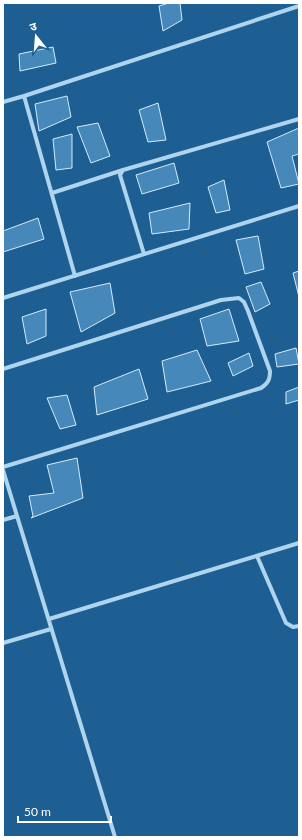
<svg xmlns="http://www.w3.org/2000/svg" width="302" height="840" font-family="Lato,'Noto Sans Devanagari',sans-serif">
<style>
.building{fill:#4688b9;stroke:#d5ebfa}
.lines{fill:none;stroke-linecap:round;stroke-linejoin:round}
.street{stroke:#afd4ee;stroke-width:4}
</style>
<rect width="100%" height="100%" fill="#1e5f93"/>
<path class="building" d="M169,3H180L182,20L163,31L159,6Z
M53,47L56,63L20,71L19,54Z
M67,96L71,117L39,131L35,104Z
M158,103L166,140L148,142L139,110Z
M98,123L110,156L91,163L77,127Z
M299,128V154L292,156L299,184L281,188L267,142Z
M72,134V168L56,170L53,139Z
M174,163L179,183L142,194L136,175Z
M224,180L230,210L216,213L208,187Z
M190,203L189,229L152,234L149,213Z
M38,218L44,239L3,252V231Z
M258,236L264,269L245,274L236,240Z
M299,271V297L293,273Z
M261,282L270,304L255,312L246,287Z
M110,283L115,313L81,332L70,292Z
M46,309V336L27,344L22,317Z
M229,309L239,341L207,346L200,319Z
M296,348L299,364L277,367L275,354Z
M197,350L211,381L167,392L162,361Z
M249,353L253,366L233,376L228,363Z
M139,369L148,399L97,415L94,387Z
M299,387V400L286,404V392Z
M67,395L76,425L60,429L47,398Z
M77,458L83,498L31,518L33,516L29,496L54,493L47,465Z"/>
<g class="lines">
<path class="street" d="M3,102L24,96
M52,193L123,170
M144,254L120,175L123,170L299,119
M75,276L24,96L299,6
M3,298L299,206
M3,369L221,300L239,298L244,302L248,311L270,371C270,380 268,383 261,388L3,467
M3,470L115,837
M3,520L17,516
M257,556L286,623L293,627L299,626
M49,619L299,543
M3,643L51,629"/>
</g>
<rect width="302" height="840" fill="none" stroke="#ffffff" stroke-width="8"/>
<g transform="translate(36 36) rotate(343)" stroke="#1e5f93" stroke-width="3" paint-order="stroke">
<path d="M0-3L7 15L0 10L-7 15Z" fill="#ffffff"/>
<text y="-6" font-size="11" font-weight="bold" text-anchor="middle" fill="#ffffff">उ</text>
</g>
<path d="M18 816v6h93v-6" fill="none" stroke="#ffffff" stroke-width="2"/>
<text x="24" y="816" font-size="12" fill="#ffffff" stroke="#1e5f93" stroke-width="3" paint-order="stroke">50 m</text>
</svg>
